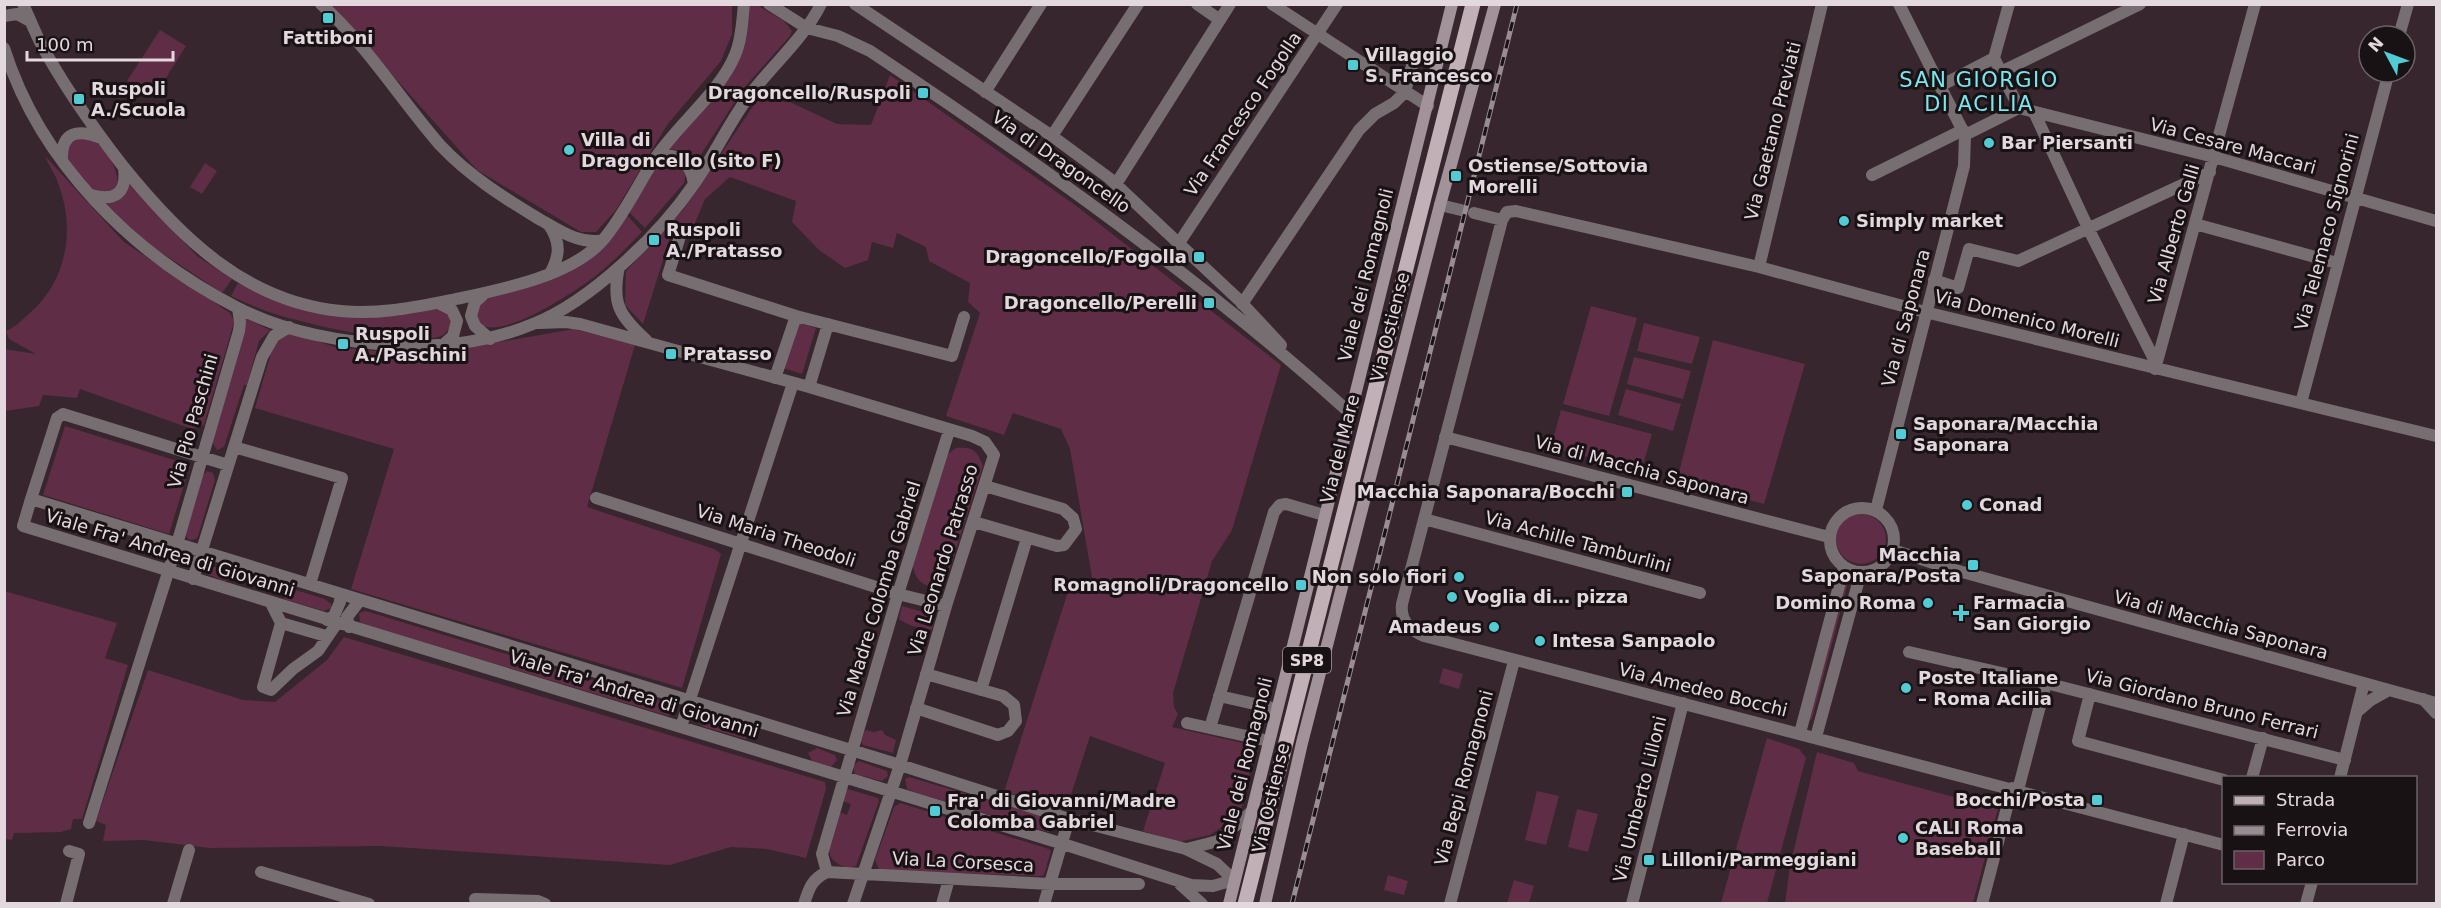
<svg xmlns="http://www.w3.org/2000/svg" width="2441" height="908" font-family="'DejaVu Sans',sans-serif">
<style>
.green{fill:#5f2d45}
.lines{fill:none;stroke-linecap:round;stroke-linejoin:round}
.minor{stroke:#776e72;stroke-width:12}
.tertiary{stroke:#776e72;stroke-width:12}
.secondary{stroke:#a19399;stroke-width:12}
.primary{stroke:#c2b0b7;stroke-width:15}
.rail-casing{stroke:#998c92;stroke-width:5}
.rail{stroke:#191215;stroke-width:3;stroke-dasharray:9;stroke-linecap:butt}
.poi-dot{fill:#51ccd4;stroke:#191215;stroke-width:2}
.labels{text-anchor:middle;stroke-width:6;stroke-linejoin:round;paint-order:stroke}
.shield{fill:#191215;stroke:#a69da1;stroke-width:1.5}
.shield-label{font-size:16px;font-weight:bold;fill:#e3d8dd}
.poi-label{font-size:18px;font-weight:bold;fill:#e3d8dd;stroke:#191215;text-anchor:start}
.street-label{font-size:18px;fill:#e3d8dd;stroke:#191215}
.quarter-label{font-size:21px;letter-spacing:1.5px;fill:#7be6ee;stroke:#191215}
</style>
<rect width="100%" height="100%" fill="#37262e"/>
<path class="green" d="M330,5H732V34L721,61L667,125L616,210L596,232H581L477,170Z
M757,5L784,21L792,31L790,36L743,89L693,167L682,151L665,148L721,81L749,6Z
M160,30L186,46L154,97L127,81Z
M890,75L1075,205L1281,365L1232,530L1212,561L1173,693L1174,707L1178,714L1172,727L1256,746L1240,815L1210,835L1178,842L1143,831L1165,763L1090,736L1067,807L1004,792L1072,579L1093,583L1070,449L1061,429L1013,413L1004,435L946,416L980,313L968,302L970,283L929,261L926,247L897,233L893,248L872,242L868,260L845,268L819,250L792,222L796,201L730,177L705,199L693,228L674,225L643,324L625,305L626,271L683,210L764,90L837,124L871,125Z
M71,137C77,138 85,137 91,139C107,144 140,202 93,190L68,163L67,142Z
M45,156L124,242L230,313L234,321L230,336L204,425L192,429L80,389L77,398L43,395L39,406L5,411L4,349L36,354L9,339L6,331C16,327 24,318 32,311C67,279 75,229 59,186C56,175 49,166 45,156Z
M674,158L686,172L684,183L645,228L629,212L657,161Z
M205,163L217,171L202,194L190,187Z
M128,182L197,256L232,279L222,293L150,245L102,201Z
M627,215L642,232C628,246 614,261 598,274C578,290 503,341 479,324L475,307L479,301L576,266Z
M238,283L297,306L332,313L386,317L435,307L446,311L452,321C450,328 446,335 438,337C400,346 316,326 278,315C262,310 246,303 231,296Z
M1591,306L1637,318L1609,416L1563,404Z
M243,317L270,330L259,341L247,385H244L224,447L217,450L212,442Z
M796,322L816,328L802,374L783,368Z
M1644,323L1700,337L1692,364L1637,351Z
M574,329L635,345L587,507L714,549L721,554L682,688L351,589L394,449L255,408L274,343L289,332L335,347L398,353H435Z
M1713,340L1805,364L1764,504L1677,480Z
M1634,357L1691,371L1683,399L1627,384Z
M1626,389L1681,404L1673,431L1618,415Z
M1561,410L1652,434L1641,472L1551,447Z
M65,426L190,465L169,534L43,495Z
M956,448C973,447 977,450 983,466L947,577C935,595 914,584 913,565L948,454Z
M207,471L213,473L215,480L198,536L196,539L189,540L185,535L202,476Z
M1836 539a25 25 0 1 1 50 0a25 25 0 1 1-50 0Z
M208,566L228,569L233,577L225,581L209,575L205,571Z
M1847,577L1849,579L1812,719L1808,721Z
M289,588L325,599L331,604V608L324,611L284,599L282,592Z
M4,591L117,623L105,658L128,665L82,819H73L71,829L61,832L14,833L12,840L4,839Z
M902,606L933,615L935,618L932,629L929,630C918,627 908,626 899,619Z
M366,611L666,703L671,705L674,709L669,716L665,715L364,624L360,622L359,613Z
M344,637L825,782L826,789L806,858L767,849L731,847L670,865L380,846L210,848L144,840L103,841L106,825L96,821L148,670L243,700L275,702L327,660Z
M1443,668L1463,674L1459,689L1439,683Z
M703,714L750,728L753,735L745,739L704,727L699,723Z
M866,730L874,732L882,730L885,735L896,740L893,753L863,745L861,742L864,732Z
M1767,738L1799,749L1806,758L1767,903H1721Z
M817,748L835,755L837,760L831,767L812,761L808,753Z
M1817,752L1854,763L1858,771L1998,809L1973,903H1785L1790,866Z
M859,761L887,771L888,776L882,781L855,774L853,766Z
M909,777L1042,816L1051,821L1054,828L1048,832L1044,831L914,792L907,789L905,779Z
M848,789L878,798L879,801L856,866C849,868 843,868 837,863C820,853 834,827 838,812L847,815L851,804L842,801L846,790Z
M1537,791L1559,796L1546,845L1525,840Z
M900,803L1049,849L1051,851L1044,875L1039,876L879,870L875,860L894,807Z
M1577,809L1598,814L1588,852L1568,847Z
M1388,875L1408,881L1404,895L1384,890Z
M1514,880L1534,886L1529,903H1507Z"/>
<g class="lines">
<path class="minor" d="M23,4C29,17 34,30 40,42C63,85 92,126 122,165C179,236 245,302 341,311C379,315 415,307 452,300C498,290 570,277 602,241C623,217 637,186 654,160C677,125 720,92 735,55C742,39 742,21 744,4
M321,4C367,45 400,99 440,145C468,175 504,198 539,219C559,230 579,245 603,240
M769,4L807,28L838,36L870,51C1037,162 1201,279 1350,413
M855,4L1052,136L1109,178L1239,300L1281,345
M1197,4L1220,20
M1272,4L1428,106
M1899,4L1940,86
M4,16L17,14L30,21
M2399,36L2408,4
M4,48C40,162 132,254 238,308C285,332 340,342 393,345C442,348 487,343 533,324C590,302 660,234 694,184C713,157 727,127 746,100C769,68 804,39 821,4
M2001,72L2140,4
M985,92L1041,4
M2019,108L2214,157L2436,221
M2034,112L2089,230L2156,363
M1052,136L1138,4
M657,156C679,152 691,163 694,184
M62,160C61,131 78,129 101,138
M1872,175L1963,130
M1116,184L1230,4
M91,195C115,202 127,193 124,168
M1440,205L1461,210
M1474,213L1502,220
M2195,224L2337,263
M549,225C561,243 560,255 550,274
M681,233L668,275L796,316L952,356L964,317
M1179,243L1337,4
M619,267C611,304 620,316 646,340
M1759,267L1822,4
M1934,280L1958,288L1969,249L2018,261L2210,172
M485,293L475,302L471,316L475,326L490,339
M438,303L452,310L457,321L453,336L441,347
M1242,304L1359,130L1375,114L1394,103L1405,92L1413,62
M539,323L566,322L580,324L809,387L972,436L985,442L994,455L946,606L900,765L853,904
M2155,369L2255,4
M775,378L796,316
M809,387L828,324
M2301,403L2389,72
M1445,437L1829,537
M234,447L342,478L310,584
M596,498L898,594L946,606
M31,499L900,765L1069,819L1186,849L1217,864L1234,880L1213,886L1191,885L1060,843L23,526Z
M31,499L57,418L63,414L228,465
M1424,519L1700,593
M974,522L1057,546L1064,545L1076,529L1073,518L1063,509L985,486
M193,579L262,357L274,336L289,327
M271,603L281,623L263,687L271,690L293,669L318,651L337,623
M327,620L334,616L340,602V594
M281,623L326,636
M349,627L347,617L360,600
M1909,652L2046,683L2345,760
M981,690L1027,538
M2090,694L2078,741L2224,780
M1219,696L1277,709
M2423,699L2436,713
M916,708L998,735L1008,731L1016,721L1014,705L1003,696L926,674
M1187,723L1269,741
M681,727L793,383
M1210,728L1274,512L1280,505L1286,504L1324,515
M1800,733L1844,567
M1816,737L1861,572
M2252,778L2263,738
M2018,790L2046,683
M89,823L177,544L239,331L240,322L238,308
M2224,845L1424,636C1410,630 1400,621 1402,604L1502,220L1507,212L1516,211L1759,267L1925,312L2436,436
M1187,849L1218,841L1251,812
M261,872L369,904
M827,872L822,854L898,594L949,431
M1180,884L1202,904
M475,899L538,901L545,904
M66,904L79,854L69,851
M173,904L189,850
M804,904C809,888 812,879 827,872L1050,884H1139
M942,904L949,879
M1044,904L1069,819
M1450,904L1514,661
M1632,904L1683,703
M1982,904L2012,788
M2166,904L2184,834"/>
<path class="tertiary" d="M1994,58L2009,4
M1965,135L2019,108L1994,58
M1830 540a32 32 0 1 1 64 0a32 32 0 1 1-64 0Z
M1876,510L1964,166L1965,135L1940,86L1994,58
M1893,550L1955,570L2436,703
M2358,711L2371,700L2389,690
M2340,778L2364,683
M2306,904L2312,882"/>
<path class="secondary" d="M1229,904L1452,4
M1265,904L1302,743L1440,205L1495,4"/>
<path class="primary" d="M1245,904L1473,4"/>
<g class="rail-casing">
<path id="rail" d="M1292,904L1517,4"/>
</g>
<use href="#rail" class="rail"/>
</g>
<g class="poi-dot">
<rect x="322" y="12" width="12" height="12" rx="3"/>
<rect x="1347" y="59" width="12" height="12" rx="3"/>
<rect x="917" y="87" width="12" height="12" rx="3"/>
<rect x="73" y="93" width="12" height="12" rx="3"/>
<circle cx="1989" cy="143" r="6"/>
<circle cx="569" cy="150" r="6"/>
<rect x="1450" y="170" width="12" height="12" rx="3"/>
<circle cx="1844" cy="221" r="6"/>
<rect x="648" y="234" width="12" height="12" rx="3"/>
<rect x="1193" y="251" width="12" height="12" rx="3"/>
<rect x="1203" y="297" width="12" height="12" rx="3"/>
<rect x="337" y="338" width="12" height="12" rx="3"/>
<rect x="665" y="348" width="12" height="12" rx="3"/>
<rect x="1895" y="428" width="12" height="12" rx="3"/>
<rect x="1621" y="486" width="12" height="12" rx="3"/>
<circle cx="1967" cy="505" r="6"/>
<rect x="1967" y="559" width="12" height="12" rx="3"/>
<circle cx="1459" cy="577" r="6"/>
<rect x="1295" y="579" width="12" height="12" rx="3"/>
<circle cx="1452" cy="597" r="6"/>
<circle cx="1928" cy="603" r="6"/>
<path d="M1958 604h6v6h6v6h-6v6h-6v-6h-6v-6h6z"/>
<circle cx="1494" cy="627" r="6"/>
<circle cx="1540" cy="641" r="6"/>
<circle cx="1906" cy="688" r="6"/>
<rect x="2091" y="794" width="12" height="12" rx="3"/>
<rect x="929" y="805" width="12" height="12" rx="3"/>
<circle cx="1903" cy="838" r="6"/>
<rect x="1643" y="854" width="12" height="12" rx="3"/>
</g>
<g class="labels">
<rect class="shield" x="1283" y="647" width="48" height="26" rx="4.5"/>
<g class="shield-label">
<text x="1307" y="666">SP8</text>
</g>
<g class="poi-label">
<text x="328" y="44" text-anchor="middle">Fattiboni</text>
<text x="1365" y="61">Villaggio<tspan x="1365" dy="21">S. Francesco</tspan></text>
<text x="91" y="95">Ruspoli<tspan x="91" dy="21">A./Scuola</tspan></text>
<text x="911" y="99" text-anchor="end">Dragoncello/Ruspoli</text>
<text x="581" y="146">Villa di<tspan x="581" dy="21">Dragoncello (sito F)</tspan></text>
<text x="2001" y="149">Bar Piersanti</text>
<text x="1468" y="172">Ostiense/Sottovia<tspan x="1468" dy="21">Morelli</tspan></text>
<text x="1856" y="227">Simply market</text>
<text x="666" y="236">Ruspoli<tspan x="666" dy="21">A./Pratasso</tspan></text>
<text x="1187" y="263" text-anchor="end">Dragoncello/Fogolla</text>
<text x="1197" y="309" text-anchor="end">Dragoncello/Perelli</text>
<text x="355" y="340">Ruspoli<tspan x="355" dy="21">A./Paschini</tspan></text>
<text x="683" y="360">Pratasso</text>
<text x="1913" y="430">Saponara/Macchia<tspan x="1913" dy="21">Saponara</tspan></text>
<text x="1615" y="498" text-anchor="end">Macchia Saponara/Bocchi</text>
<text x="1979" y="511">Conad</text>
<text x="1961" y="561" text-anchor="end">Macchia<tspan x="1961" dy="21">Saponara/Posta</tspan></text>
<text x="1447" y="583" text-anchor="end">Non solo fiori</text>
<text x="1289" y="591" text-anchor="end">Romagnoli/Dragoncello</text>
<text x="1464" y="603">Voglia di… pizza</text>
<text x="1916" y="609" text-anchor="end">Domino Roma</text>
<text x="1973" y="609">Farmacia<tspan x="1973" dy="21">San Giorgio</tspan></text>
<text x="1482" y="633" text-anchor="end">Amadeus</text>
<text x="1552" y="647">Intesa Sanpaolo</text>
<text x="1918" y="684">Poste Italiane<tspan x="1918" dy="21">– Roma Acilia</tspan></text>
<text x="2085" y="806" text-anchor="end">Bocchi/Posta</text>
<text x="947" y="807">Fra' di Giovanni/Madre<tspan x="947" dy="21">Colomba Gabriel</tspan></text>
<text x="1915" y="834">CALI Roma<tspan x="1915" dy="21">Baseball</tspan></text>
<text x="1661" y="866">Lilloni/Parmeggiani</text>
</g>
<g class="street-label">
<text transform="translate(1243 114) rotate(-56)" y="6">Via Francesco Fogolla</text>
<text transform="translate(1773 131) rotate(-76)" y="6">Via Gaetano Previati</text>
<text transform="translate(2233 146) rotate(15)" y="6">Via Cesare Maccari</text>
<text transform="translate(1061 162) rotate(35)" y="6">Via di Dragoncello</text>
<text transform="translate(2327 232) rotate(-75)" y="6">Via Telemaco Signorini</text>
<text transform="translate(2174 234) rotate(-74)" y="6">Via Alberto Galli</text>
<text transform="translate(1366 275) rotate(-76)" y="6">Viale dei Romagnoli</text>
<text transform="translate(1906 318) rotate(-75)" y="6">Via di Saponara</text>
<text transform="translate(2027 319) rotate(14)" y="6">Via Domenico Morelli</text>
<text transform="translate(1390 327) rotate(-76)" y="6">Via Ostiense</text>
<text transform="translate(193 421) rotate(-74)" y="6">Via Pio Paschini</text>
<text transform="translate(1340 449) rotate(-76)" y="6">Via del Mare</text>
<text transform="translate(1642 470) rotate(15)" y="6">Via di Macchia Saponara</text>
<text transform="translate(776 536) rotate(18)" y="6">Via Maria Theodoli</text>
<text transform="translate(1578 542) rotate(15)" y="6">Via Achille Tamburlini</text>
<text transform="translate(170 553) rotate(17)" y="6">Viale Fra' Andrea di Giovanni</text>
<text transform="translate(943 560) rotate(-73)" y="6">Via Leonardo Patrasso</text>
<text transform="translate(879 599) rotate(-73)" y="6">Via Madre Colomba Gabriel</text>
<text transform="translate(2221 625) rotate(15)" y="6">Via di Macchia Saponara</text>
<text transform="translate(1703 690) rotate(14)" y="6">Via Amedeo Bocchi</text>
<text transform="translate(634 694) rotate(17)" y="6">Viale Fra' Andrea di Giovanni</text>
<text transform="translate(2202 704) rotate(14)" y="6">Via Giordano Bruno Ferrari</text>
<text transform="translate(1245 764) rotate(-76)" y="6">Viale dei Romagnoli</text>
<text transform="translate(1464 778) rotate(-75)" y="6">Via Bepi Romagnoni</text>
<text transform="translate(1271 798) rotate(-77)" y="6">Via Ostiense</text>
<text transform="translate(1640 799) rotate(-76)" y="6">Via Umberto Lilloni</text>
<text transform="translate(963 862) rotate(3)" y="6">Via La Corsesca</text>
</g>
<g class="quarter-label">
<text x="1979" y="87">SAN GIORGIO<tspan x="1979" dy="24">DI ACILIA</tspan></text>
</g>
</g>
<rect width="2441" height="908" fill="none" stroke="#e3d8dd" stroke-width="12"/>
<rect x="2222" y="776" width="195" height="108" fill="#191215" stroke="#6a6165" stroke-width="1.5"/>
<rect x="2234" y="796" width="30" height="9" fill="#c2b0b7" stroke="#6a6165" stroke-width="1.5"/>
<text x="2276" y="806" font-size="18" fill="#e3d8dd">Strada</text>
<rect x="2234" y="826" width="30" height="9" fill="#998c92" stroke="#6a6165" stroke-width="1.5"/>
<text x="2276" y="836" font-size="18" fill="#e3d8dd">Ferrovia</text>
<rect x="2234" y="851" width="30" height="18" fill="#5f2d45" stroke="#6a6165" stroke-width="1.5"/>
<text x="2276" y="866" font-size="18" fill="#e3d8dd">Parco</text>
<g transform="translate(2387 54) rotate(311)"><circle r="28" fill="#191215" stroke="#6a6165" stroke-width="1.5"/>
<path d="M0-4.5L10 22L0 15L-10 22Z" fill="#51ccd4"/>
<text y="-9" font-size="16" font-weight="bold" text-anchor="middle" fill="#e3d8dd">N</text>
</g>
<path d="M27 51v9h146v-9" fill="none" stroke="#e3d8dd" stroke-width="3"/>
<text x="36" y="51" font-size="18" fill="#e3d8dd" stroke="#191215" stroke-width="4.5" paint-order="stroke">100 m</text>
</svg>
